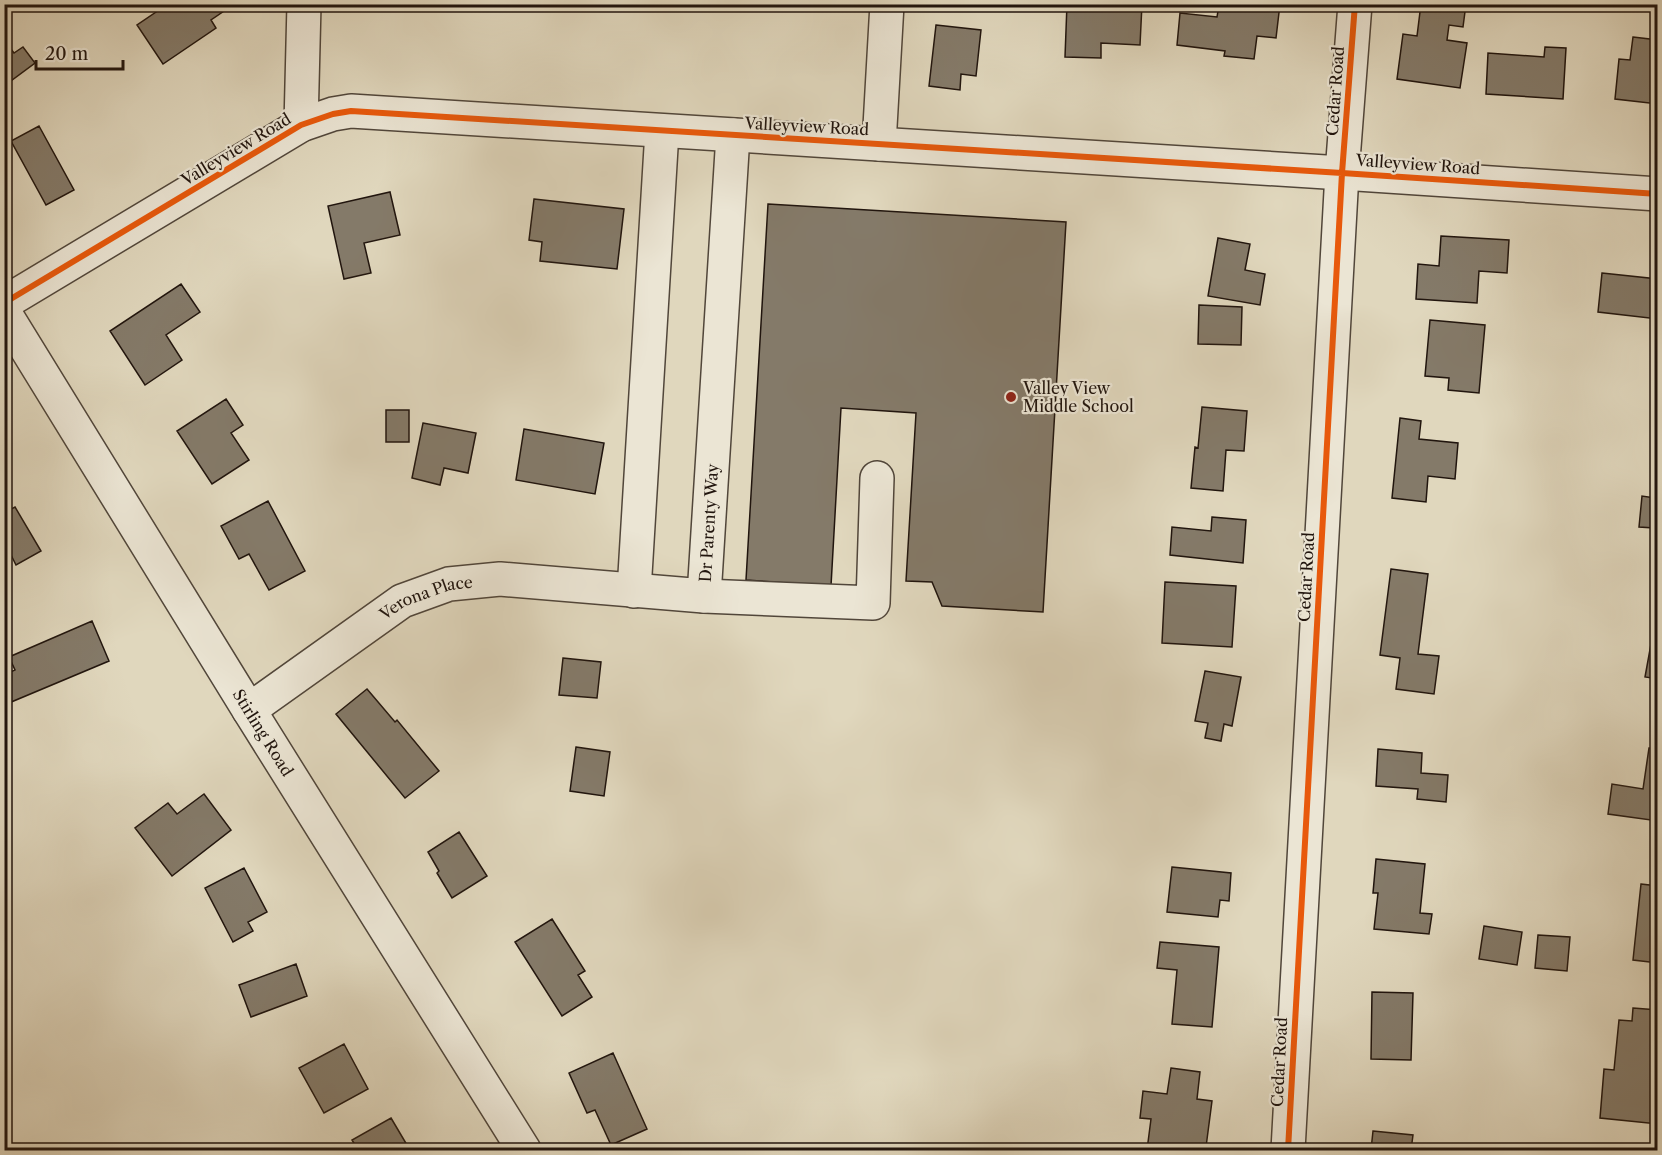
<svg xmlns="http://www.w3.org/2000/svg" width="1662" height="1155" font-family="'Libre Caslon Text',serif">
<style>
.building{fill:#847a69;stroke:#21150e;stroke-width:1.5}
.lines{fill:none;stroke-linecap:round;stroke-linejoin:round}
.minor-casing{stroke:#51463a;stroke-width:36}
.minor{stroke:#ebe5d4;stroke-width:33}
.cycleway-casing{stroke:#ebe5d4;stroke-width:10}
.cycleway{stroke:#e8590c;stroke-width:6}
.poi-dot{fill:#8f2418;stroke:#ebe5d4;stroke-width:2}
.labels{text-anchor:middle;stroke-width:4.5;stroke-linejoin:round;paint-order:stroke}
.street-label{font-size:16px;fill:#21150e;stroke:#ebe5d4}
.poi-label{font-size:16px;fill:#21150e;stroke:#ebe5d4;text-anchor:start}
</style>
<rect width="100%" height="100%" fill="#e0d7bd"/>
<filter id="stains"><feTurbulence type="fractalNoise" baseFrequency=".00333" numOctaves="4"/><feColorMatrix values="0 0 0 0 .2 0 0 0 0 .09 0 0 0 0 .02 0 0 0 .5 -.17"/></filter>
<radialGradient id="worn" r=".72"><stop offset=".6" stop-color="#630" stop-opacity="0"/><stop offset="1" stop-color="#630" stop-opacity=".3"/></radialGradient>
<path class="building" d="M168,4H232L233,5L211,20L216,28L163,64L137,25Z
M1067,4H1142L1140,45L1101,43V58L1065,57Z
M1246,4H1280L1276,38L1257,36L1254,59L1224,56L1225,51L1177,45L1180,13L1217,17L1219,5L1246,8Z
M1421,4H1466L1463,27L1449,25L1447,40L1467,43L1460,88L1397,79L1403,34L1417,36Z
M936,25L981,30L976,76L961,74L960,90L929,86Z
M1633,37L1658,40V104L1615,99L1619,59L1630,60Z
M4,40L14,53L23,47L35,63L4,86Z
M1545,47L1566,48L1563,99L1486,94L1488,53L1544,57Z
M39,126L74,190L46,205L11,141Z
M390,192L400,235L364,243L371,273L344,279L328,206Z
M534,199L624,209L617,269L540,261L542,242L529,240Z
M768,204L1066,222L1043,612L942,606L932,582L906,581L916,413L841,408L831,586L746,580Z
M1441,236L1509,240L1507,273L1479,271L1477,303L1416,299L1418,264L1439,266Z
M1218,238L1250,244L1245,270L1265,274L1260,305L1208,296Z
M1602,273L1658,279V319L1598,312Z
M181,284L200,312L166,335L182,360L145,385L110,331Z
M1199,305L1242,307L1241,345L1198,344Z
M1430,320L1485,325L1479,393L1448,390L1449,378L1425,376Z
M226,399L243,425L231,433L249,460L212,484L177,431Z
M1202,407L1247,411L1244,451L1226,450L1223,491L1191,488L1195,447L1198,448Z
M386,410H409V442H386Z
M1400,418L1421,421L1419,439L1458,443L1455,479L1428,476L1426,502L1392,498Z
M423,423L476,433L468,473L444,468L440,485L412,478Z
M524,429L604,443L595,494L516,480Z
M1658,472V545H1653L1654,528L1639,527L1642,496L1655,498Z
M268,501L305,571L269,590L249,554L239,559L221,526Z
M15,507L41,551L16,565L10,553L4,556V513Z
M1212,517L1246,520L1243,563L1170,555L1172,527L1211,531Z
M1391,569L1428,574L1418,654L1439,656L1434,694L1396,689L1400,658L1380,655Z
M1165,582L1236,586L1232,647L1162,643Z
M92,621L109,661L4,705V675L15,670L9,657Z
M1655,622L1658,623V679L1645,677Z
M563,658L601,662L597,698L559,695Z
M1205,671L1241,677L1232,726L1224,724L1221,741L1205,738L1208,723L1195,721Z
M367,689L395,722L397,720L439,771L405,798L336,714Z
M576,747L610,752L604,796L570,791Z
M1649,748L1658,749V821L1608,814L1612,784L1643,789Z
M1378,749L1422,753L1421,773L1448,775L1446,802L1417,799L1418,789L1376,786Z
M204,794L231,830L172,876L135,828L168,803L177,814Z
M459,832L487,876L452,898L437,873L439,871L428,852Z
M1376,859L1425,864L1420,913L1432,914L1429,934L1374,929L1378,893H1373Z
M1172,867L1231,873L1229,901L1220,900L1218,917L1167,912Z
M244,868L267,912L248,922L253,931L233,942L205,888Z
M1641,884L1658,886V963L1633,960Z
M552,919L585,971L578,975L592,997L562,1016L515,942Z
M1484,926L1522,932L1517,965L1479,959Z
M1538,935L1570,937L1567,971L1535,968Z
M1160,942L1219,947L1212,1027L1172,1024L1177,970L1157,968Z
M296,964L307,996L251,1017L239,985Z
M1372,992L1413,993L1411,1060L1371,1059Z
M1633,1008L1658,1010V1124L1600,1118L1604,1069L1614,1070L1619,1020L1632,1021Z
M344,1044L368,1089L324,1113L299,1068Z
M613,1053L647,1129L611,1145L595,1110L587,1113L569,1073Z
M1171,1068L1200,1072L1197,1099L1212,1101L1206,1147L1185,1144L1184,1150H1147L1151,1119L1140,1118L1143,1091L1167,1094Z
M391,1118L410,1150H358L352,1140Z
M1373,1131L1413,1135L1411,1150H1371Z"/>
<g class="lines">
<g class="minor-casing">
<g id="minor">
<path d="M301,125L304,4"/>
<path d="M879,144L887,4"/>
<path d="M4,303L301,125L333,114L351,111L1342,173L1658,194"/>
<path id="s1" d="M4,312L249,710L524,1150"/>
<path d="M634,591L662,131"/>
<path d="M704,596L873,603L877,478"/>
<path id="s2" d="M249,710L402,601L449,584L500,579L704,596L733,135"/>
<path d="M1288,1150L1342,173L1355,4"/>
</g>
</g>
<use href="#minor" class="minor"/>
<g class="cycleway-casing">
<path id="cycleway" d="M4,303L301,125L333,114L351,111L1342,173L1658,194
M1288,1150L1342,173L1355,4"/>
</g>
<use href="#cycleway" class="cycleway"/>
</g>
<circle class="poi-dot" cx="1011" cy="397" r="6"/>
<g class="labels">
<g class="street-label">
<text transform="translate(1335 91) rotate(-86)" y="6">Cedar Road</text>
<text transform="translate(807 126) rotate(3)" y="6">Valleyview Road</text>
<text transform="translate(236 149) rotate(-31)" y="6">Valleyview Road</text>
<text transform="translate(1418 164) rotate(4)" y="6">Valleyview Road</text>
<text dy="6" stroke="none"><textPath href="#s2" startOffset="567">Dr Parenty Way</textPath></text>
<text transform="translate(1306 577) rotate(-87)" y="6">Cedar Road</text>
<text dy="6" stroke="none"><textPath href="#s2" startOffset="212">Verona Place</textPath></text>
<text dy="6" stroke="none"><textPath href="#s1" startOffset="494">Stirling Road</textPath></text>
<text transform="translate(1279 1062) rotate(-87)" y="6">Cedar Road</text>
</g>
<g class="poi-label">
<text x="1023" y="394">Valley View<tspan x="1023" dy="18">Middle School</tspan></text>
</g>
</g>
<rect width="1662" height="1155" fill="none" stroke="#e0d7bd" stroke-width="24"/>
<rect x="6" y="6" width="1650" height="1143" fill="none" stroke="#21150e" stroke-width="3"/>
<rect x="12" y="12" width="1638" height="1131" fill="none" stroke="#21150e" stroke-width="1.5"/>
<path d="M36 60v9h87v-9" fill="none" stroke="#21150e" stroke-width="3"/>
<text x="45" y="60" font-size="18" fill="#21150e" stroke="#ebe5d4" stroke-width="4.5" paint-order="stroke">20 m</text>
<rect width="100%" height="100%" filter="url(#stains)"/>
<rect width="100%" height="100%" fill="url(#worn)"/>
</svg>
